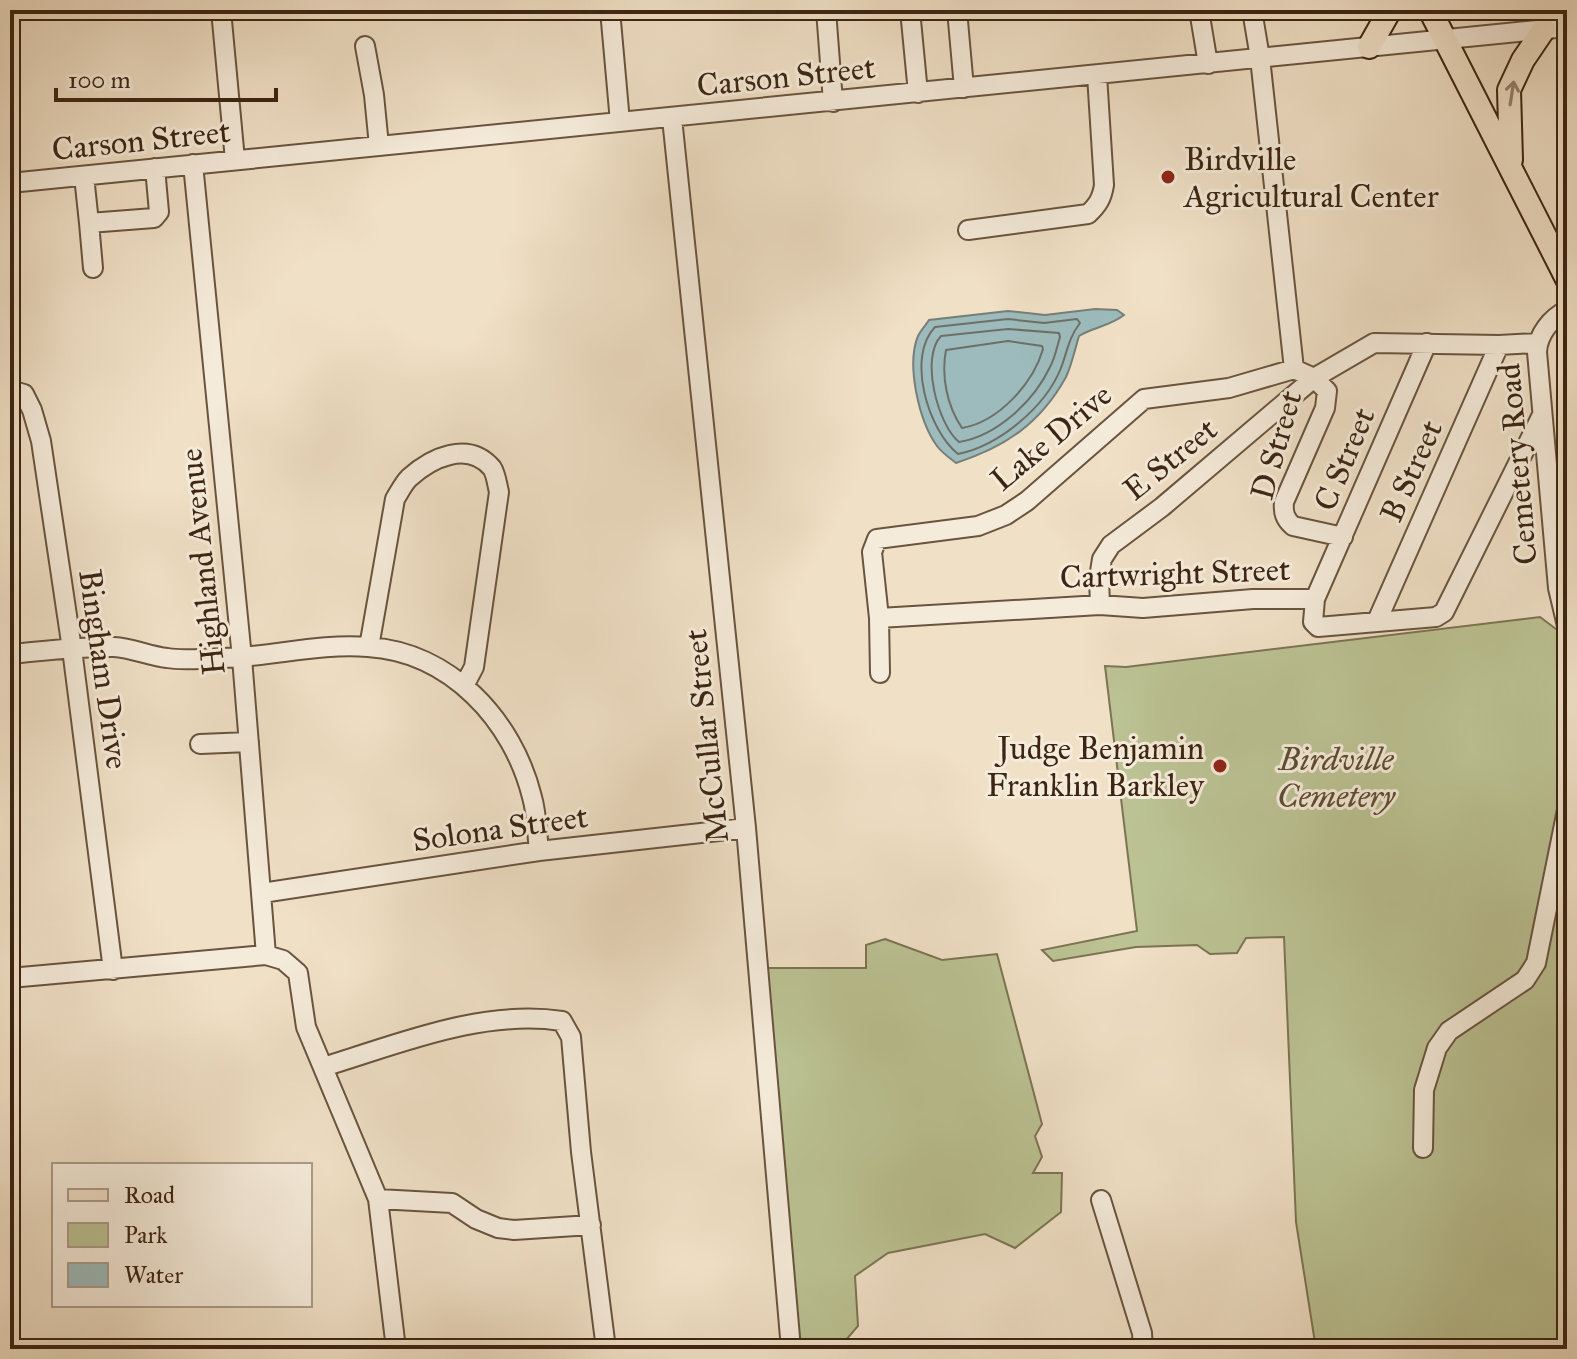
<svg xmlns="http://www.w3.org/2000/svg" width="1577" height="1359" font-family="'IM FELL Great Primer',serif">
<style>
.green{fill:#bbc293;stroke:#7c7452;stroke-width:2}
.water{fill:#9dbbbc;stroke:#767f78;stroke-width:2}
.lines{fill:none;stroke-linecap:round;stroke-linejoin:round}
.shore{stroke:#6c7067;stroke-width:2}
.minor-casing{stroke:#69543f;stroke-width:22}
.major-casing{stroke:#3c2512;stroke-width:26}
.minor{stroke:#f5ebda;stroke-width:18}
.major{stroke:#f0e0c6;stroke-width:22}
.oneway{stroke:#96826c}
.poi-dot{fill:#8f2418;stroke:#f5ebda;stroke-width:3}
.labels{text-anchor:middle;stroke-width:6;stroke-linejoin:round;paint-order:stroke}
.street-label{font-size:32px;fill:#3c2512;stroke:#f5ebda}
.poi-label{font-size:32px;fill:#3c2512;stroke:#f5ebda;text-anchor:start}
.park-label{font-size:32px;font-style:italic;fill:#5c4c32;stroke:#f5ebda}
</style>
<rect width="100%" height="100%" fill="#f0e0c6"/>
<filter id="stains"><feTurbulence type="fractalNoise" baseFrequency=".0025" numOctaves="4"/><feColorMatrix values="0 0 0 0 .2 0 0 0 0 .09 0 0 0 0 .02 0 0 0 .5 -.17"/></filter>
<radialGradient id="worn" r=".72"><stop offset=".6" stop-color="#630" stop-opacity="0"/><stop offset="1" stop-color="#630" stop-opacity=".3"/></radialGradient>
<path class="green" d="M1540,617L1560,632L1567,654V794L1562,808L1567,798V1349H1316L1296,1222L1284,937L1246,938L1237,953L1210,954L1197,945L1136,947L1053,961L1042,950L1137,931L1105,666L1126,667Z
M885,939L942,960L997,954L1042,1124L1035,1136L1042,1157L1033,1173H1062L1061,1212L1015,1248L985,1234L888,1253L855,1276L858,1326L840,1347L791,1349L758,968H866V945Z"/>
<path class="water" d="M1095,309L1117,310L1124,315C1110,326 1094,327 1079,336C1075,349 1072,364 1066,377C1040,424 1005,447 956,463C950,458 942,453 937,446C919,421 906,365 918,336C921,330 926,325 929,320L1008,311L1045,315Z"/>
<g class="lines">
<path class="shore" d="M1008,319L1044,323L1077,319L1080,323C1069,337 1067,352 1061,368C1045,408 998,446 958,454C928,430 906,357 935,327Z
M1008,329L1059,333L1060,337C1057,347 1055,358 1050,367C1034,401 997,436 959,442C938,425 920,358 941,336Z
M1008,341L1042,346L1043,349C1033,384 998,422 962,428C947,406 941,376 946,350Z"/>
<g class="minor-casing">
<path id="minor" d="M221,10L235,160
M610,10L620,122
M826,10L833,102
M910,10L918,93
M957,10L964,88
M1143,10H1144
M1199,10L1208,64
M1252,10L1260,58L1294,369
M365,46L374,95L379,146
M672,118L746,828L791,1349
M193,164L242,658L266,955
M84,176L89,223L154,218L159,212L155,168
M10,183L1567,27
M89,223L93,268
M968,230L1088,214C1098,205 1102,198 1104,185L1097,75
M1567,310C1551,318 1538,334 1537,352L1558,588L1567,626
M1427,343L1315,599L1313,622L1318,627L1436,617L1444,612L1542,415
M10,390L24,394L32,410L41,441L72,649L113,970
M1100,605L1099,578L1102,559L1111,545L1162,507L1314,378L1327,391L1325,408L1284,502C1283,513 1285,519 1293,526L1343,537
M879,618L1100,605L1143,608L1253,599H1315
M1377,621L1499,345
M369,647L395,499C399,493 403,484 409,478C431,458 468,440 492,468C496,474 497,484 499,492L474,667L464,686
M10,654C44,651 79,646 114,647C132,648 149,656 167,658C185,661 204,658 222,658C271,657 319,643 368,647C450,652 513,720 532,797C537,814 537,834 539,851
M880,673L879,618L872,552L877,539L978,526L1006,515L1027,501L1144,399L1229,388L1294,369L1314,378L1374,343L1499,345L1537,343
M200,744L249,742
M262,893L539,851L746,828
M10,978L266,955L283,960L298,973L306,1027L378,1199L396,1349
M323,1067C399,1044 481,1009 562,1021L571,1037L581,1152L606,1349
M1423,1148L1424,1090L1437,1048L1449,1031L1525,980L1536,963L1567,810
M378,1199L452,1203L476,1219L498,1228L514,1230L591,1225
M1101,1200L1142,1333L1143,1349"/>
</g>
<g class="major-casing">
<path id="major" d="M1430,10L1567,279
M1369,47L1390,10
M1511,160L1509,90L1523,60L1544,29"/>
</g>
<use href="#minor" class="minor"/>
<use href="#major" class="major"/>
</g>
<defs><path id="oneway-shaft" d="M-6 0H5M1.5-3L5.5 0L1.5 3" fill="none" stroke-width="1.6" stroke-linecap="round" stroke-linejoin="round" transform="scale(2)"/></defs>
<use class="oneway" href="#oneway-shaft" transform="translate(1512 93) rotate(-81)"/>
<g class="poi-dot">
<circle cx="1168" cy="177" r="8"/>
<circle cx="1220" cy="766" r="8"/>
</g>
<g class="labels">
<g class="street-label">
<text transform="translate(786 76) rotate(-6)" y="11">Carson Street</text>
<text transform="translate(141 140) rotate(-6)" y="11">Carson Street</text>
<text transform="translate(1051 437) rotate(-40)" y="11">Lake Drive</text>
<text transform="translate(1276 445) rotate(-74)" y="11">D Street</text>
<text transform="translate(1170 459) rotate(-39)" y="11">E Street</text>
<text transform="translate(1344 459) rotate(-67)" y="11">C Street</text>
<text transform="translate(1517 464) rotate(-95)" y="11">Cemetery Road</text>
<text transform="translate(1411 471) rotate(-66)" y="11">B Street</text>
<text transform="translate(202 562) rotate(-96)" y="11">Highland Avenue</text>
<text transform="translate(1175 573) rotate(-2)" y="11">Cartwright Street</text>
<text transform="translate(104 669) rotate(82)" y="11">Bingham Drive</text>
<text transform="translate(706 736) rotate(-96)" y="11">McCullar Street</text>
<text transform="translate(500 828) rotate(-8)" y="11">Solona Street</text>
</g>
<g class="poi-label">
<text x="1184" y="170">Birdville<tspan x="1184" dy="37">Agricultural Center</tspan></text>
<text x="1204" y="759" text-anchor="end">Judge Benjamin<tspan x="1204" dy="37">Franklin Barkley</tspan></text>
</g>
<g class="park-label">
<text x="1336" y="770">Birdville<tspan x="1336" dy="37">Cemetery</tspan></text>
</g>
</g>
<rect width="1577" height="1359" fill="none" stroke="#f0e0c6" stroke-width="40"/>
<rect x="12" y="12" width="1553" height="1335" fill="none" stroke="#3c2512" stroke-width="4"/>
<rect x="20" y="20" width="1537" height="1319" fill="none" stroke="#3c2512" stroke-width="2"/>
<rect x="52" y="1163" width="260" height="144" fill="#f5ebda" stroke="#ab9c8a" stroke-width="2"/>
<rect x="68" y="1189" width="40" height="12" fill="#f0e0c6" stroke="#ab9c8a" stroke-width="2"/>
<text x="124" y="1203" font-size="24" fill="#3c2512">Road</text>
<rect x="68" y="1223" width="40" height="24" fill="#bbc293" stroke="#ab9c8a" stroke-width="2"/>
<text x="124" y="1243" font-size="24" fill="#3c2512">Park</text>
<rect x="68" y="1263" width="40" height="24" fill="#9dbbbc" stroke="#ab9c8a" stroke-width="2"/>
<text x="124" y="1283" font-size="24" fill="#3c2512">Water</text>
<path d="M56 88v12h220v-12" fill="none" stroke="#3c2512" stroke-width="4"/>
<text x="68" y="88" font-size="24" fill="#3c2512" stroke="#f5ebda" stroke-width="6" paint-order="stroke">100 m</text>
<rect width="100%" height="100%" filter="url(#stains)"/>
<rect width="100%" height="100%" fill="url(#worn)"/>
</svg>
